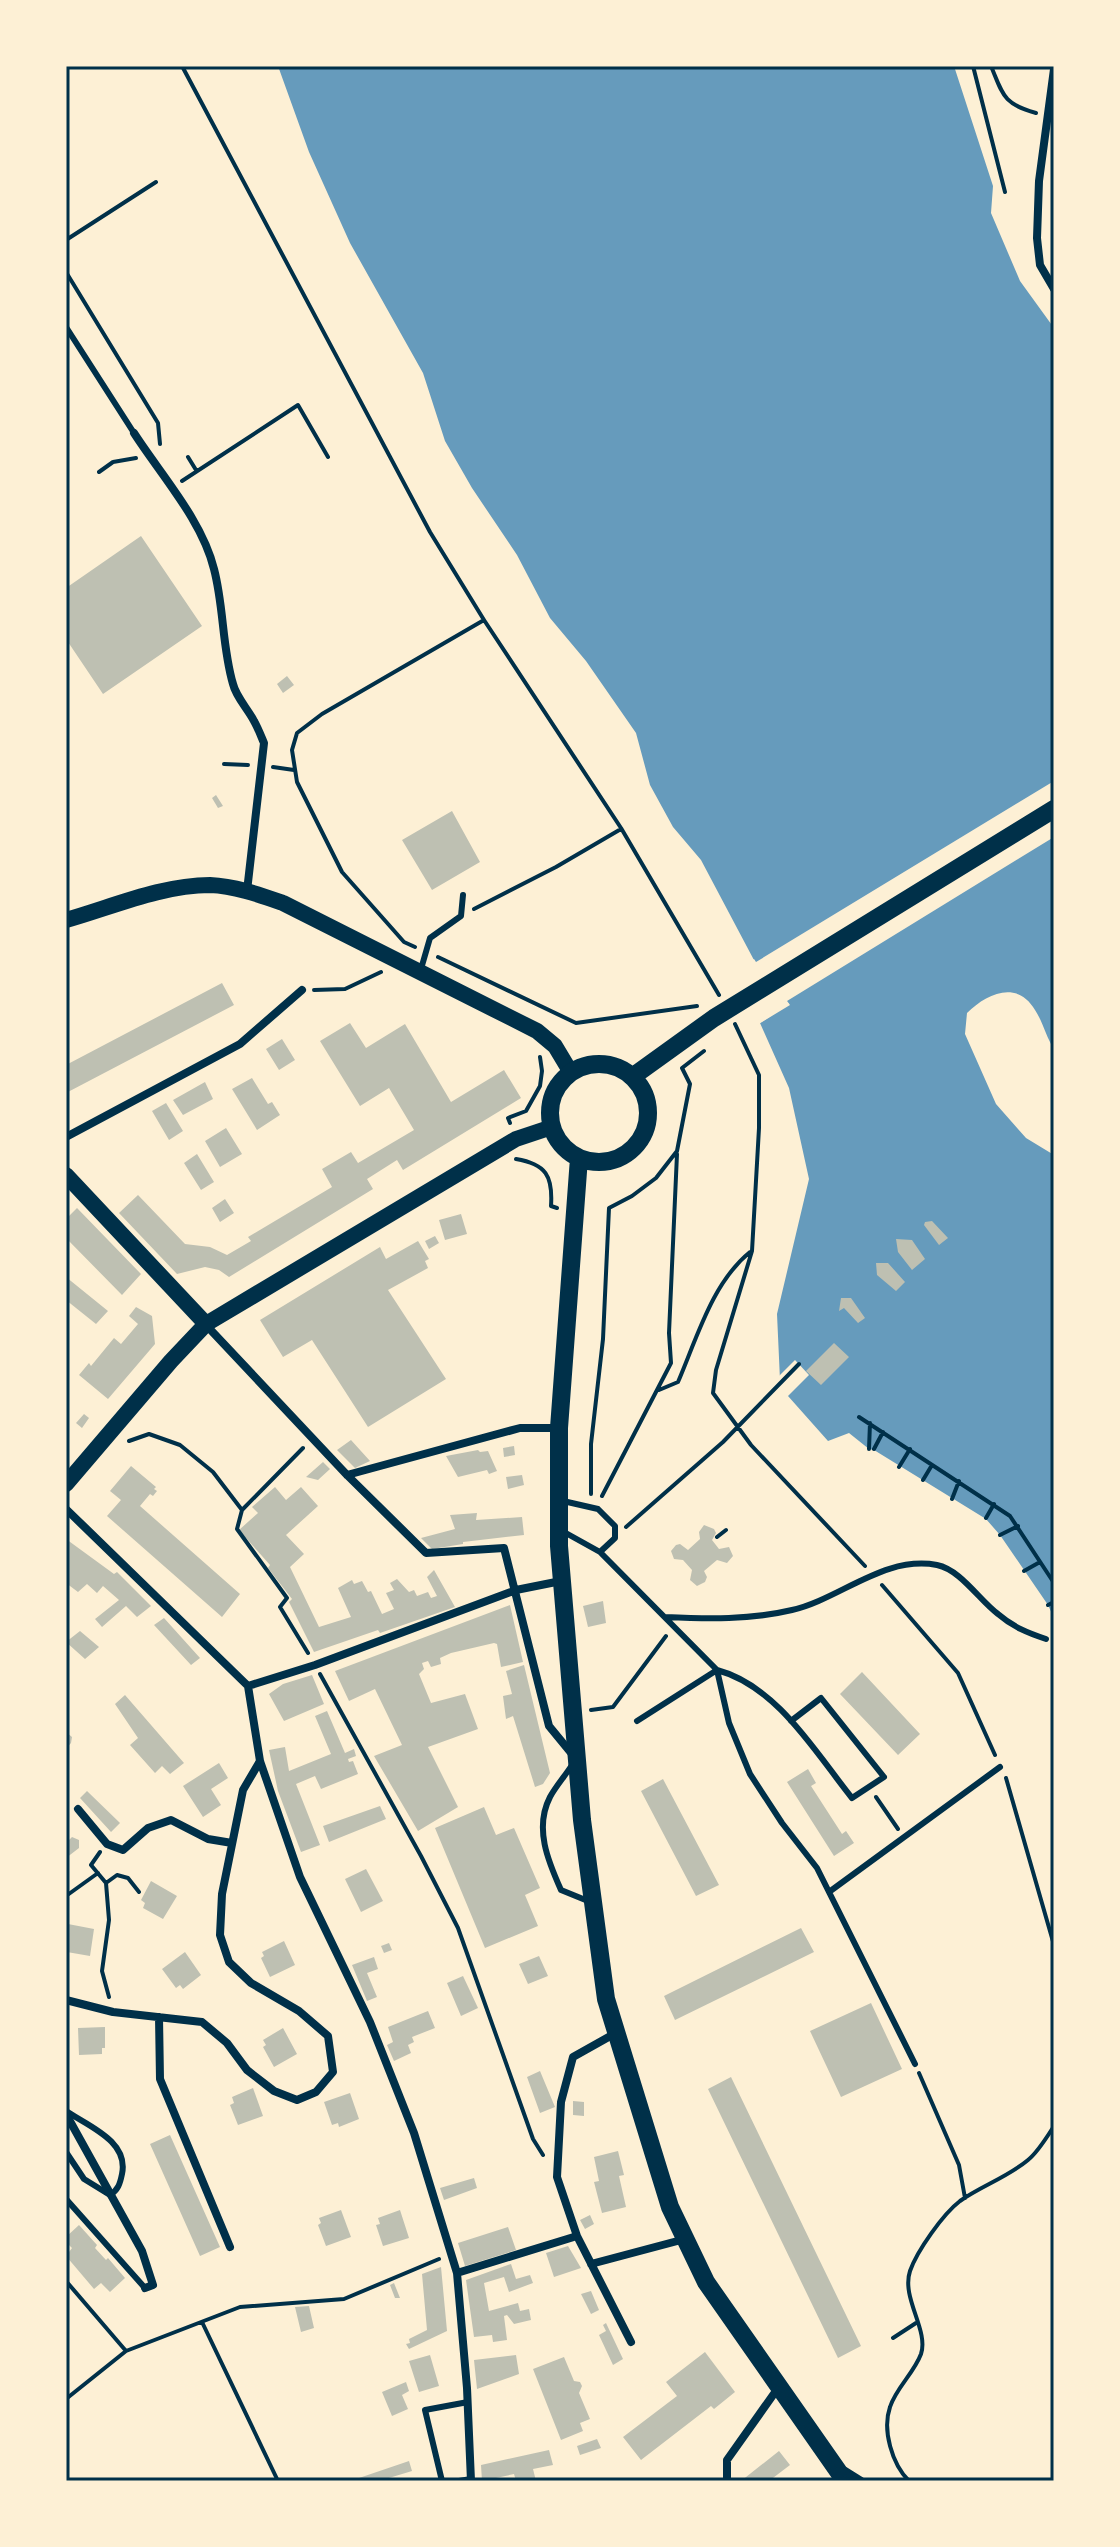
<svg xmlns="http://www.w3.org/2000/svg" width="1120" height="2547" font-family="Rubik,sans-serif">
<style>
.water{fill:#669bbc}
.pier{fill:#fdf0d5}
.building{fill:#bec0b2}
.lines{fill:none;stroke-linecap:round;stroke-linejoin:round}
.path{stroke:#003049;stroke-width:4}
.service{stroke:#003049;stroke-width:6}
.minor{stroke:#003049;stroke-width:8}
.secondary{stroke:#003049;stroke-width:16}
.primary{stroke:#003049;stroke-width:18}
.neatline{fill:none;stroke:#003049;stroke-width:3}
</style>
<rect width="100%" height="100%" fill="#fdf0d5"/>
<path class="water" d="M278,66H954L993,186L991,213L1020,281L1054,328V1049C1046,1037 1043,1022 1035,1010C1017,979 986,994 967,1013L965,1034L996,1104L1026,1138L1054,1155V1618L1048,1605L1000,1535L986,1519L874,1450L869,1449L849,1433L828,1441L788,1396L780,1380L777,1314L809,1179L789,1088L760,1023L789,1004L755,962L701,860L673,827L650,785L636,733L586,661L550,618L517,555L472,488L445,441L423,373L350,243L309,152Z"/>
<path class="pier" d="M1054,781V837L787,1001L790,1005L757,1025L758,1020L784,1004L750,961L754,959L756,962Z
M795,1360L809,1375L785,1399L776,1379Z"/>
<path class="building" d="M141,536L202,626L103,694L66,639V588Z
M287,676L294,685L283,693L277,684Z
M216,795L223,806L218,808L212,798Z
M452,811L480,862L432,890L402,840Z
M222,983L234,1005L66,1093V1065Z
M350,1023L366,1048L405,1024L451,1102L504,1070L521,1098L403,1170L397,1160L367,1179L373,1189L229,1277L219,1270L205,1267L177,1274L119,1213L138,1195L185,1244L210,1247L227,1255L251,1241L248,1237L332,1187L322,1169L351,1152L358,1163L414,1130L389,1088L360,1106L320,1041Z
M282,1039L295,1060L279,1070L266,1049Z
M252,1078L268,1104L272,1102L280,1115L257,1130L232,1089Z
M205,1082L213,1099L183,1115L173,1100Z
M166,1103L183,1131L169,1140L152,1111Z
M226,1128L242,1154L220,1167L205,1141Z
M197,1154L214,1182L201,1190L184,1163Z
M225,1199L234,1213L220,1222L212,1208Z
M77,1208L141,1274L122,1295L66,1238V1219Z
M461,1214L467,1234L445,1240L439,1220Z
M932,1221L948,1238L939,1245L924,1225L925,1222Z
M435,1236L439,1243L429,1249L425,1241Z
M896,1239L912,1240L925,1259L912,1270L898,1252Z
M418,1241L429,1259L425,1261L428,1268L388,1290L446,1379L368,1427L312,1340L283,1357L260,1320L380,1247L386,1259Z
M876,1263H888L905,1282L896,1291L877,1275Z
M66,1277L108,1311L96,1324L66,1300Z
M841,1298H851L865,1318L858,1323L844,1308L839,1311Z
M136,1307L152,1316L155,1344L108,1399L79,1375L89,1363L91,1366L114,1338L121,1344L138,1324L129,1316Z
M834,1343L849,1357L821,1385L806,1371Z
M84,1414L89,1418L82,1428L76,1423Z
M351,1440L370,1461L355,1468L337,1450Z
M514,1446L515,1455L504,1457L503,1448Z
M478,1450L480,1452L488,1451L497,1471L489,1474L487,1470L458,1477L446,1456Z
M323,1462L330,1469L318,1480L306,1477Z
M131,1466L156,1487L154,1489L157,1491L153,1496L150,1494L140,1506L240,1594L222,1617L107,1516L121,1500L110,1491Z
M522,1475L524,1485L508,1489L506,1477Z
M275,1487L286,1500L301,1487L318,1506L286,1535L304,1554L290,1567L319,1627L351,1617L338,1588L352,1580L354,1584L362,1581L368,1592L371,1591L382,1614L394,1609L386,1593L394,1590L390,1583L397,1579L409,1592L414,1590L417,1596L428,1592L431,1598L437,1596L427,1577L434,1570L455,1607L380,1633L378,1630L314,1652L289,1602L292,1599L268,1568L270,1565L239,1530L258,1513L252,1507Z
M477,1513L476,1520L522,1517L524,1535L463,1542V1544L432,1549L421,1538L455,1529L450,1515Z
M704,1525L714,1529L716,1533L712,1540L719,1549L729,1547L733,1556L727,1563L717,1560L704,1571L707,1577L705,1582L697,1586L690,1580L692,1570L683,1560L674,1559L671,1551L676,1545L680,1544L688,1550L700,1539L699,1532Z
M66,1539L114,1574L117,1572L151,1606L137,1617L126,1606L102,1627L95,1619L119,1600L103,1586L97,1593L87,1584L78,1592L66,1583Z
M603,1601L606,1623L588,1627L583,1606Z
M510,1605L523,1662L501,1667L497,1644L494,1643L451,1653L440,1658L441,1664L431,1667L428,1661L422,1663L424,1669L419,1674L431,1703L465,1694L478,1729L428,1747L458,1807L418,1831L374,1756L402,1745L375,1689L349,1701L335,1671Z
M164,1618L200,1658L191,1665L154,1625Z
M80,1631L99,1647L85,1659L66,1642Z
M524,1665L550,1773L543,1784L535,1787L513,1716L506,1719L503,1696L512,1694L506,1671Z
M862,1672L920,1734L898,1755L840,1694Z
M312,1675L324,1704L284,1721L269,1694L283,1684Z
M125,1695L184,1763L170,1774L162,1766L155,1773L130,1745L138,1738L115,1704Z
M327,1711L345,1753L354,1749L356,1756L348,1759L349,1762L353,1761L358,1774L321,1789L315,1776L296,1784L320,1845L301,1852L278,1791L269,1750L285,1747L289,1771L331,1754L315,1716Z
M66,1732L72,1737L71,1743L66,1749Z
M219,1763L228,1778L211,1789L221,1805L203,1817L183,1786Z
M808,1769L816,1783L811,1786L842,1834L846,1831L854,1843L834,1856L787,1782Z
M663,1779L719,1885L696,1896L641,1791Z
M87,1791L120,1823L111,1832L80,1798Z
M380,1806L386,1819L329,1842L323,1826Z
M484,1807L496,1835L514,1828L540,1888L525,1895L538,1926L485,1948L435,1828Z
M72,1837L79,1840V1848L66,1858V1843Z
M366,1869L383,1901L361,1912L345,1879Z
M151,1881L177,1896L163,1919L143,1908L145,1903L141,1900Z
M68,1924L94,1929L90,1956L67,1952Z
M801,1928L814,1952L675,2020L664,1996Z
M284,1941L295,1965L270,1977L261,1958L264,1956L262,1952Z
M389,1943L392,1950L384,1953L381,1946Z
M185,1952L201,1975L183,1989L180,1985L176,1988L162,1969Z
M539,1956L548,1976L528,1984L519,1964Z
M374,1957L378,1969L367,1973L377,1997L367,2001L352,1965Z
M463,1976L478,2008L461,2016L447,1983Z
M871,2003L902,2069L841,2097L810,2031Z
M428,2011L435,2028L412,2037L414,2042L408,2045L411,2053L394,2061L387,2045L393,2042L388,2027Z
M105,2027V2048H102V2054L79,2055L78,2028Z
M283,2028L297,2054L274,2067L263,2047L266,2045L263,2040Z
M540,2071L555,2107L540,2113L527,2077Z
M731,2077L861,2346L838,2358L708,2089Z
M253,2088L263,2116L238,2125L230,2105L234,2103L232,2097Z
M350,2093L359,2119L339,2127L338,2123L332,2125L324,2102Z
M573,2101L584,2102V2116L573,2115Z
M170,2135L220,2247L200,2256L150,2144Z
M618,2151L624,2175L619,2176L626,2207L602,2213L594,2182L599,2181L594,2157Z
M474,2178L477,2188L444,2200L440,2188Z
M341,2210L351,2237L326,2246L318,2225L321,2223L319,2218Z
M400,2210L409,2238L383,2246L376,2225L380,2224L378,2218Z
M590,2215L594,2224L585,2229L580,2220Z
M79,2225L97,2245L95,2248L106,2260L108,2258L125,2278L110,2292L101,2283L94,2289L66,2256L72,2248L66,2242V2237Z
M508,2227L516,2250L465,2266L458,2243Z
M568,2246L581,2268L554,2277L546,2253Z
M511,2264L516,2279L530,2275L533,2283L509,2292L504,2277L484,2283L489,2311L518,2303L520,2311L529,2309L531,2320L514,2324L507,2315L504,2316L507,2340L493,2342L492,2335L474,2337L466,2280Z
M441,2267L447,2331L409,2349L406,2344L410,2343L409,2339L427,2330L422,2274Z
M394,2283L400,2298H395L390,2285Z
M591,2291L599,2310L591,2314L581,2294Z
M309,2306L314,2328L301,2332L295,2307Z
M606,2323L623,2359L613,2365L599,2335L606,2331L603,2325Z
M705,2352L735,2392L714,2409L711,2406L641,2460L623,2437L677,2396L666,2382Z
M430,2355L439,2386L419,2392L409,2361Z
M516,2355L519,2374L477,2389L474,2360Z
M564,2357L574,2381L580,2382L582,2386L579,2393L590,2419L580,2423L583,2431L561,2440L533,2369Z
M406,2382L409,2391L402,2395L408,2409L392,2416L382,2392Z
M597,2439L601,2448L580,2455L577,2446Z
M549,2450L553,2465L533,2469L536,2481H516L514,2474L482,2481L481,2465Z
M779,2451L790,2465L769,2481H741Z
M409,2461L412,2471L379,2481H359V2478Z"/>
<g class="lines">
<path class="path" d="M182,66L430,532L484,620L621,828L719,995
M973,66L1005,192
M991,66C1003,95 1003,104 1036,113
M66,240L156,182
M66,272L158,423L160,444
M188,457L196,470
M99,472L113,462L136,458
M182,481L298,405L328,457
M224,764L248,765
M273,767L294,770
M474,909L556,867L621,829
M415,947L404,942L342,872L297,782L292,750L297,733L322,714L484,620
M438,957L576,1023L697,1006
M314,990L345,989L381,972
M735,1024L759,1075V1128L752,1251L716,1370L713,1393L751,1445L865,1566
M510,1123L508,1118L526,1111L540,1086L542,1071L540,1057
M516,1159C546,1164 553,1176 551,1206L557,1208
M659,1390L678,1382C697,1338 712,1283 750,1252
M859,1417L1010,1516L1054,1583
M129,1441L149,1434L180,1445L213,1472L242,1510L303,1448
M869,1449L870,1423
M874,1449L883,1432
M899,1467L910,1449
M923,1480L932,1465
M591,1494V1444L603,1339L609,1208L632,1196L656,1178L677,1151L690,1084L682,1068L704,1051
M602,1496L671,1363L669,1333L677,1154
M952,1499L959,1481
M242,1510L237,1529L287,1598L280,1607L308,1653
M986,1518L994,1504
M626,1527L723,1442L799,1364
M1000,1535L1018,1526
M717,1537L726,1530
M1024,1571L1040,1562
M882,1585L958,1673L995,1755
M1048,1605L1054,1602
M320,1674L421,1856L458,1928L533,2139L543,2155
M591,1710L613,1707L666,1636
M1006,1778L1054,1945
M876,1797L898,1829
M100,1852L91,1865L106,1883L109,1920L102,1971L109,1997
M106,1883L117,1875L128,1878L139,1892
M66,1896L98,1873
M919,2073L959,2165L965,2198
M66,2281L126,2351
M202,2322L278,2481
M893,2338L916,2323
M66,2399L126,2351L240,2307L344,2299L439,2259
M909,2481C892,2464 882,2430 890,2407C896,2388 914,2373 921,2354C929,2330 901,2298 910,2271C917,2251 943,2214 960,2201C981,2186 1008,2177 1028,2160C1038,2152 1047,2137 1054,2126"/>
<path class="service" d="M66,327L134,433
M421,969L430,938L461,916L463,895
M563,1501L598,1509L615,1526V1538L600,1552
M564,1532L600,1552L717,1670L729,1723L750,1774L782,1823L817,1868L915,2064
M665,1617C708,1619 750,1620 792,1610C840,1599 884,1555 937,1565C961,1570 979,1600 998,1614C1013,1627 1028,1633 1046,1639
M637,1721L717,1670C777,1686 815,1752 852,1798L884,1777L821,1698L791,1721
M572,1765C565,1776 556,1786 550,1797C534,1828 548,1861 561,1890L588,1901
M829,1892L1000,1767
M66,2111C88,2126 129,2141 122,2174C120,2184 118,2190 110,2195L84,2179L66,2152
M66,2199L145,2288
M442,2481L425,2410L468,2402
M459,2481L471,2479"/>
<path class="minor" d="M1054,69L1039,181L1037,238L1040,265L1054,289
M134,433C161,475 202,520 214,569C224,607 222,647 233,684C236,697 248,709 254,721C258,728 261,736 264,743L247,891
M66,1137L240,1044L302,990
M206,1325L347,1475L426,1553L504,1548L549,1726L572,1754
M347,1475L520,1428H559
M66,1509L248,1686L260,1761L300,1877L370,2022L414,2133L457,2273L467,2388L471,2481
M248,1686L315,1665L516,1590L561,1581
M78,1809L107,1844L123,1850L148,1828L171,1820L208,1839L232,1843
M66,2000L113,2012L202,2022L227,2043L247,2070L274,2091L297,2100L316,2092L333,2072L328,2036L299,2011L251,1983L229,1962L220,1935L222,1894L243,1790L260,1761
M159,2017L160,2079L230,2247
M614,2034L573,2057L561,2102L557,2177L577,2236L631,2342
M66,2114L142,2251L153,2285L145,2288
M591,2264L685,2239
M457,2273L577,2236
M845,2471L861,2481
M727,2481V2460L778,2388"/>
<path class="secondary" d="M66,920C112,907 162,885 210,885C235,886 260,895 283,903L537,1031L555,1046L570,1071
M66,1175L206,1324
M66,1484L171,1361L206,1324L516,1139L552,1127"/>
<path class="primary" d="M550 1113a49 49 0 1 1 98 0a49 49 0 1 1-98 0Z
M632,1077L714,1018L1054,809
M579,1158L559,1428V1546L582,1820L606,1999L670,2207L706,2282L845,2481"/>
</g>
<rect width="1120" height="2547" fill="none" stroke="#fdf0d5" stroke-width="136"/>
<rect x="68" y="68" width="984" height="2411" class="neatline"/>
</svg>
